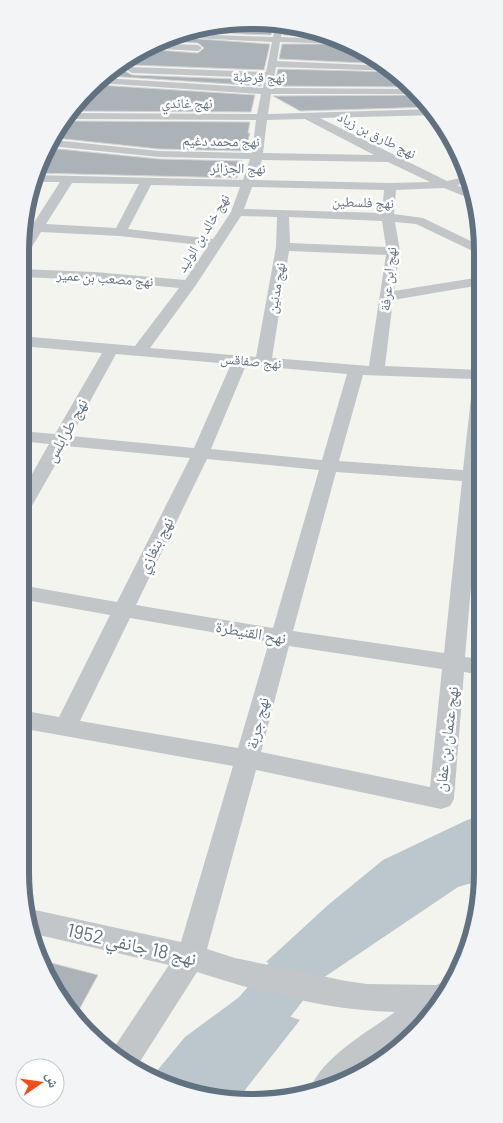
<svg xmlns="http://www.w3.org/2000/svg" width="503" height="1123" font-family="Barlow,'Noto Naskh Arabic',sans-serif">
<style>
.water{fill:#bbc7cc}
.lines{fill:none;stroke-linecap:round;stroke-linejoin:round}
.river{fill:#bbc7cc;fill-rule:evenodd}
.building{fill:#abb2b8;stroke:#d5d5d2}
.minor{fill:#c2c6c9;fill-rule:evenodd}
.labels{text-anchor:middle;stroke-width:5;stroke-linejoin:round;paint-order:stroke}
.far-street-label{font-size:14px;fill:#607282;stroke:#fff}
.street-label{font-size:16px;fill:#607282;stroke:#fff}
.near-street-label{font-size:19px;fill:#607282;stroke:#fff}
.rim{fill:none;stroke:#607282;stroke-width:6}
</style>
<rect width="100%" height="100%" fill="#f4f4ef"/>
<path class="water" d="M483,815L482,880L458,887L323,978L266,962L328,905L383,860L467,820Z
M238,998L300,1020L238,1099H207L151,1078L185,1037Z"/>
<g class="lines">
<path class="river" d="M332,913L350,920L357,936L350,952L316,984L253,1065L233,1073L213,1065L205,1046L213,1027L280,950L314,920Z"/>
</g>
<path class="building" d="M237,20L273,25L271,35L192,32Z
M285,27L326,32L335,37L283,35Z
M173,37L270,44L264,70L132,65L125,71L132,75L263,80L261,86L107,76L143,49L198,53L204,48L198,43L158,41Z
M282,44H349L385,64L279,59Z
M278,69L397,72L412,87L274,86Z
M97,84L98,85L255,95L251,112L70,111L78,99Z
M420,95L432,107L300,111L273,96Z
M65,121L250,122L248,133H250L245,151L159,149L55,138Z
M49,148L159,159L243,161L237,178L35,173Z
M40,960L98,975L74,1019Z"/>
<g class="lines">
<path class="minor" d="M275,26L283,27L281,37L339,39L347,44L280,42L277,61L389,66L396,71L276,67L272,88L414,89L419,94H271L268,114L434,109L438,115L320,118L447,181L469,176L471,182L457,185L473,193L476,201L444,188L396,190L394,214L423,218L481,246V255L416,224L395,222L400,251L394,291L481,277V285L393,300L385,366L481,370L482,482H480L465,657L482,659V675L464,672L454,799L450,806L441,809L256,770L207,949L235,958L346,981L367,984L436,985L441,983L449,986L435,1013L363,1074L313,1092L311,1087C324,1056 369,1031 395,1012C330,1011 259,992 197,972L134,1071L111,1052L169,965L30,933L26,908L181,942L233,766L20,728V710L59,717L110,615L20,599V585L117,602L190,458L66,446L29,511L27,515L20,517V495L49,444L20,441V431L55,434L102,353L20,346V336L135,346L179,288L95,280L20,277V269L95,272L185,280L208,246L120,236L41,232L25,258L20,259L21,242L29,231H23L25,223L33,224L60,182H32L34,175L243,180L250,159L159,157L50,146L54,140L159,151L252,153L256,120L66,119L69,113L257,114L261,94L98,83L104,78L263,88L265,78L132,73L127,70L132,67L266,72L272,42L175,37L187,34L273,37ZM305,119L374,155L263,153L267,120ZM262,160L388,162L430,182L390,183L255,180ZM72,183L139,184L116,228L46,224ZM151,185L240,187L231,212L213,239L128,229ZM252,187L384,190L382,213L244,209ZM241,216L277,217L276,247L256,357L150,348L196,285ZM289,217L382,221L386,247L290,243ZM289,251L386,255L369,366L272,358ZM116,354L231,364L194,448L71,436ZM246,365L347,374L322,460L211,449ZM363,375L473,379L463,470L339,461ZM207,459L319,470L273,628L136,605ZM336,472L462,481L444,653L293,631ZM130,618L269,642L238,748L80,721ZM289,646L442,669L430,787L261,752Z
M150,43L198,45L202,48L198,51L144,48Z"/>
</g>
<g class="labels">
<g class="far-street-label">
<text transform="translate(259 77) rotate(1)" y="5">نهج قرطبة</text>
<text x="187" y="108">نهج غاندي</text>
<text transform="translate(377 135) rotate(27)" y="5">نهج طارق بن زياد</text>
<text transform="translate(221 141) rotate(1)" y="5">نهج محمد دغيم</text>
<text transform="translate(238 168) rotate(1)" y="5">نهج الجزائر</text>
<text transform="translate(363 202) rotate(2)" y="5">نهج فلسطين</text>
<text transform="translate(203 233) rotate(-59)" y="5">نهج خالد بن الوليد</text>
<text transform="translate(105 278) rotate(4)" y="5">نهج مصعب بن عمير</text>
<text transform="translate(388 279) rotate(-84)" y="5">نهج ابن عرفة</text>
<text transform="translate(276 288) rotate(-80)" y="5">نهج مدنين</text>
<text transform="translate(251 361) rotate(5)" y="5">نهج صفاقس</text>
</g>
<g class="street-label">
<text transform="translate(66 430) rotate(-61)" y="6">نهج طرابلس</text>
<text transform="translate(155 545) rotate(-63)" y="6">نهج بنغازي</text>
<text transform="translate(251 632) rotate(10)" y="6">نهح القنيطرة</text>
<text transform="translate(257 723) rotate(-76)" y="6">نهج جربة</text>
<text transform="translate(446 739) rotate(-83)" y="6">نهج عثمان بن عفان</text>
</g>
<g class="near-street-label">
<text transform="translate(132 944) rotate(13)" y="7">نهج 18 جانفي 1952</text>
</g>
</g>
<path d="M0 0H503V1123H0ZM251 29H252A222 222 0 0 1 474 251V872A222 222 0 0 1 252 1094H251A222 222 0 0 1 29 872V251A222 222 0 0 1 251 29Z" fill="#f2f4f5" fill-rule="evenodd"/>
<path class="rim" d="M251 29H252A222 222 0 0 1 474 251V872A222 222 0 0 1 252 1094H251A222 222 0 0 1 29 872V251A222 222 0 0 1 251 29Z"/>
<g transform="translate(40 1083) rotate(77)"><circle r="24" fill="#ffffff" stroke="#bfc7cd"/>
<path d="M0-4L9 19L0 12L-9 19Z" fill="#f04f13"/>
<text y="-8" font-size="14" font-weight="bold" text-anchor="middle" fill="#607282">ش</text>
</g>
</svg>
